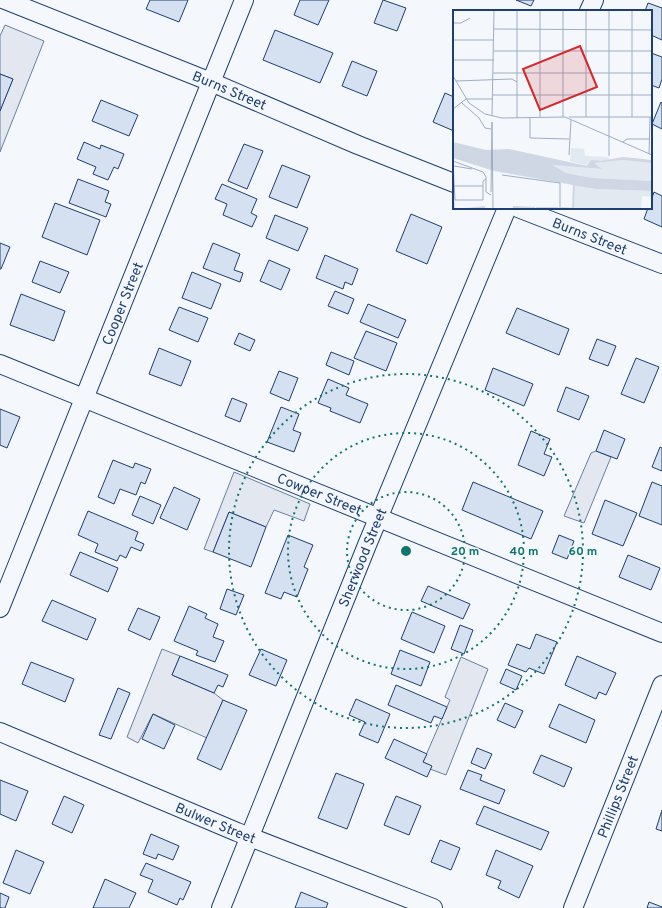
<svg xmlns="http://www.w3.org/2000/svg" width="662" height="908" font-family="Overpass,sans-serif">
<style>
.parking{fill:#e3e8f0;stroke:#687fa3}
.building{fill:#d5e0f0;stroke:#1d3f73}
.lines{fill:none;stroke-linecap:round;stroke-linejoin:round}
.minor-casing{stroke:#1d3f73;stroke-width:20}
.minor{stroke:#f4f7fb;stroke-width:18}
.ring{fill:none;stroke:#0f766e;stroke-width:2;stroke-dasharray:2 4}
.labels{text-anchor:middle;stroke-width:3;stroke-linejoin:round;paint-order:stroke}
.street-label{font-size:14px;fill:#1d3f73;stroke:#f4f7fb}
.inset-river{fill:none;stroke:#cfd7e4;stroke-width:2}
.inset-road{fill:none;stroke:#9eadc5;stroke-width:1}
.view{fill:#d62828;fill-opacity:0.15;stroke:#d62828;stroke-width:2}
.inset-edge{fill:none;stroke:#1d3f73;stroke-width:2}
.centre{fill:#0f766e;stroke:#f4f7fb;stroke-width:2}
.ring-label{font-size:12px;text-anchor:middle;font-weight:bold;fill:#0f766e;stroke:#f4f7fb;stroke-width:3;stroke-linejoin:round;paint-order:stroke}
</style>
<rect width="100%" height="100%" fill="#f4f7fb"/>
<path class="parking" d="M5,25L44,41L0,152V111L13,79L0,74V36Z
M596,451L611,457L584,523L564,516L591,453Z
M234,472L310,504L304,521L274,510L266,527L229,512L213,552L204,549Z
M162,649L180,656L172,675L214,693L223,700L207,738L153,714L138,743L127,737Z
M461,657L488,669L446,775L430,769L431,766L423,762L450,700L445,697Z"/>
<path class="building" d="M150,0H188L179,22L146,9Z
M300,0H329L318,25L294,15Z
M383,0L406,8L397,31L374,23Z
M516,0H534L531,6Z
M648,3L662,8V40L651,35V11H645Z
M275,30L333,53L320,83L263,60Z
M651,53L662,57V79L659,88L651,85Z
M352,61L377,71L367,96L342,86Z
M0,74L13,79L0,111Z
M445,93L454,97V131L433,122Z
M101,100L138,115L129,136L92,121Z
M661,102L662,103V129L652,124Z
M84,142L100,149L101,145L124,154L118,169L114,167L108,180L93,174L96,167L77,159Z
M244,144L263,151L247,189L228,181Z
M282,165L310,176L297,208L269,197Z
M78,179L109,191L105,202L111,204L106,217L69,203Z
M222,184L257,199L251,213L257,216L252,227L223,215L227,204L215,199Z
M654,192L662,196V227L644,219L648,208H651V201Z
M55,203L100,220L87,255L42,237Z
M411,214L442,227L427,264L396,251Z
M275,215L308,228L298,251L266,238Z
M0,243L10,247L1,269H0Z
M213,243L240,254L234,270L243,273L240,282L203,268Z
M325,255L358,269L352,285L345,282L343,289L316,278Z
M269,260L290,269L281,290L260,281Z
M40,261L69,272L60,293L32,282Z
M192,272L221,284L211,309L182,298Z
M335,291L354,299L348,314L328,306Z
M21,294L65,311L54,341L10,325Z
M368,304L406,320L398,338L360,322Z
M179,307L208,318L198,342L169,330Z
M517,308L569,329L559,355L506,333Z
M366,331L397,343L386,371L354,358Z
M239,333L255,340L250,351L234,344Z
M597,339L616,346L608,366L589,359Z
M159,348L191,361L181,386L149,374Z
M331,352L354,361L349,375L326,365Z
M636,358L659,367L644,403L621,394Z
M493,368L533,384L524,406L485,390Z
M279,371L298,378L289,401L270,393Z
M328,379L349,388L346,395L368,404L360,423L330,411L331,408L318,403Z
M566,387L589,396L579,420L557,411Z
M232,398L247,404L240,422L225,416Z
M281,407L299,414L293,430L301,433L294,452L267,442Z
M0,409L20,417L7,448L0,445Z
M604,430L625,439L617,459L596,451Z
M531,431L550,439L544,454L552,457L544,476L518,465Z
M660,447L662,448V471L652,467Z
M113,460L133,468L135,463L151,469L145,484L141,482L136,495L120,489L114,504L98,497Z
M473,482L543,511L531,539L462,510Z
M652,482L662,486V525L639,516Z
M174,487L200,499L187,530L160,518Z
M140,496L161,505L153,524L132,515Z
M605,500L637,513L623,546L592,534Z
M88,511L138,532L135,540L144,544L141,551L131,547L126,558L120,555L117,561L95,552L98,544L78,535Z
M229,512L266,527L251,567L213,552Z
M288,535L313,545L304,567L308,569L297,597L284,592L281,599L265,593Z
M559,535L574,541L567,559L552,553Z
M80,552L118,568L108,592L70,575Z
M628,555L660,568L651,590L619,577Z
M428,586L470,604L463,619L421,601Z
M227,589L244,595L236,615L220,609Z
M52,600L96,619L87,640L42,621Z
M189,606L207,614L205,618L218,624L213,637L224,641L215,662L196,655L198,651L174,641Z
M138,608L160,617L150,640L128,630Z
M412,612L445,626L434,653L401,639Z
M460,625L473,630L464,654L451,649Z
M536,634L557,642L544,674L529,668L526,672L508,665L517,644L530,649Z
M261,649L287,660L276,686L249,675Z
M400,650L430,662L421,686L391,674Z
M180,656L228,675L223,687L218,685L214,693L172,675Z
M577,656L616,673L606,695L599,692L596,699L565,685Z
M31,662L74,679L65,702L22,684Z
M506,669L522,676L516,690L500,683Z
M396,685L447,707L442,719L434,716L431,723L388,705Z
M118,688L130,693L111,739L99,735Z
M356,699L390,714L378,743L359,735L365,722L349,715Z
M223,700L247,710L221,770L197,759Z
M505,703L523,711L515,728L497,720Z
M559,704L595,720L586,743L549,727Z
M153,714L175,725L164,749L142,739Z
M394,739L427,754L423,762L432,766L427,777L385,758Z
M477,748L492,754L485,769L471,763Z
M541,755L572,768L564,787L533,773Z
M468,770L482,775L480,780L505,790L499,804L460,789Z
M336,773L364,784L347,829L318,818Z
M0,780L28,791L16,821L0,814Z
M64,796L84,805L72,833L52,824Z
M396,796L421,806L409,835L384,825Z
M484,806L549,832L541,850L476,824Z
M662,810V831L656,829Z
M151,834L179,846L173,860L158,854L156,859L143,854Z
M440,840L460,848L451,870L431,862Z
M16,850L44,862L30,894L3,883Z
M496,850L533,866L519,898L498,888L501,881L486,875Z
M146,863L191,882L183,900L180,898L177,905L148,892L153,880L140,875Z
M105,879L136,893L129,908H93Z
M301,892L328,903L326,908H295Z
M0,893L9,897L5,908H0Z
M649,902L662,907V908H647Z"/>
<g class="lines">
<g class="minor-casing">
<g id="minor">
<path id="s1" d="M5,0L211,82L358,145L454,183"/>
<path d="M589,11L594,0"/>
<path id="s2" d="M518,208L662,264"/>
<path id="s3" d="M0,364L662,633"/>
<path id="s4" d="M0,608L244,0"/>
<path id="s5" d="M0,732L237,832L433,908"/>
<path id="s6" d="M221,908L367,545L507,208"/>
<path id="s7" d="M573,908L662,685"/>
</g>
</g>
<use href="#minor" class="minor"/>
</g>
<g class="ring">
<circle cx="406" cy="551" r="59"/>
<circle cx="406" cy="551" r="118"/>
<circle cx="406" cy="551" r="177"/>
</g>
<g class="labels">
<g class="street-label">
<text dy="5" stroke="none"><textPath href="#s1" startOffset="242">Burns Street</textPath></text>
<text dy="5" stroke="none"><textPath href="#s2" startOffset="77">Burns Street</textPath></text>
<text dy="5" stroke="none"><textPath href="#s4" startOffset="328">Cooper Street</textPath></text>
<text dy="5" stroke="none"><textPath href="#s3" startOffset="345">Cowper Street</textPath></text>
<text dy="5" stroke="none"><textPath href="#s6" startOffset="378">Sherwood Street</textPath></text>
<text dy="5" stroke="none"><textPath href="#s7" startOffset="120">Phillips Street</textPath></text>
<text dy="5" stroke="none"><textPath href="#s5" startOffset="234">Bulwer Street</textPath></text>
</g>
</g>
<g transform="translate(453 10)">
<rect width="199" height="199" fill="#f4f7fb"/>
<path d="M118,138L131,139L132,146L155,147L156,150L138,152L134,156L117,151ZM169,150L199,153V171L140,168L113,163L99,155L149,159L141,153ZM120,173L142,179L199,181V187L189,186L188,199H125L120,197Z" fill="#e3e9f0"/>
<path d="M0,132L33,140L56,139L134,156L138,150L147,151L170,147L199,150V153L169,150L141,153L149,159L99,155L113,163L140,168L199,171V181L143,179L41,161L0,148Z" fill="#cfd7e4"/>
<path class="inset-river" d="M0,175L1,199M60,197L82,198M83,198H105M108,198L125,199M120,198L121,173M13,199L32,197"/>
<path class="inset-road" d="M64,0V108M0,13H8L17,8M41,19L199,20M0,30H41M41,41H199M0,50H41M40,63H199M0,66L16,93L32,104L49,108L112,107L199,145M3,71L59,69L64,72M40,85H199M9,93L26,108L32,118L38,119M0,99L13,89H40M39,106L41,0M77,107V128L116,129M87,107V0M110,107V0M116,107H199M133,107V0M179,107V0M39,112L40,199M170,132L174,129H197M196,144L197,107M116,145L118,110M156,146V0M0,151L2,190H30V171L33,169M0,151L30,162L33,167V182L38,185M1,156L19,159M49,165L107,173V199M1,176H30M38,182L39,112"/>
<path class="view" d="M127,36L144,77L87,100L70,59Z"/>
<rect width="199" height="199" class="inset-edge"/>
</g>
<circle cx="406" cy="551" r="6" class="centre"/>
<g class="ring-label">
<text x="465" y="555">20 m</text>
<text x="524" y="555">40 m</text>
<text x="583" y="555">60 m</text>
</g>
</svg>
